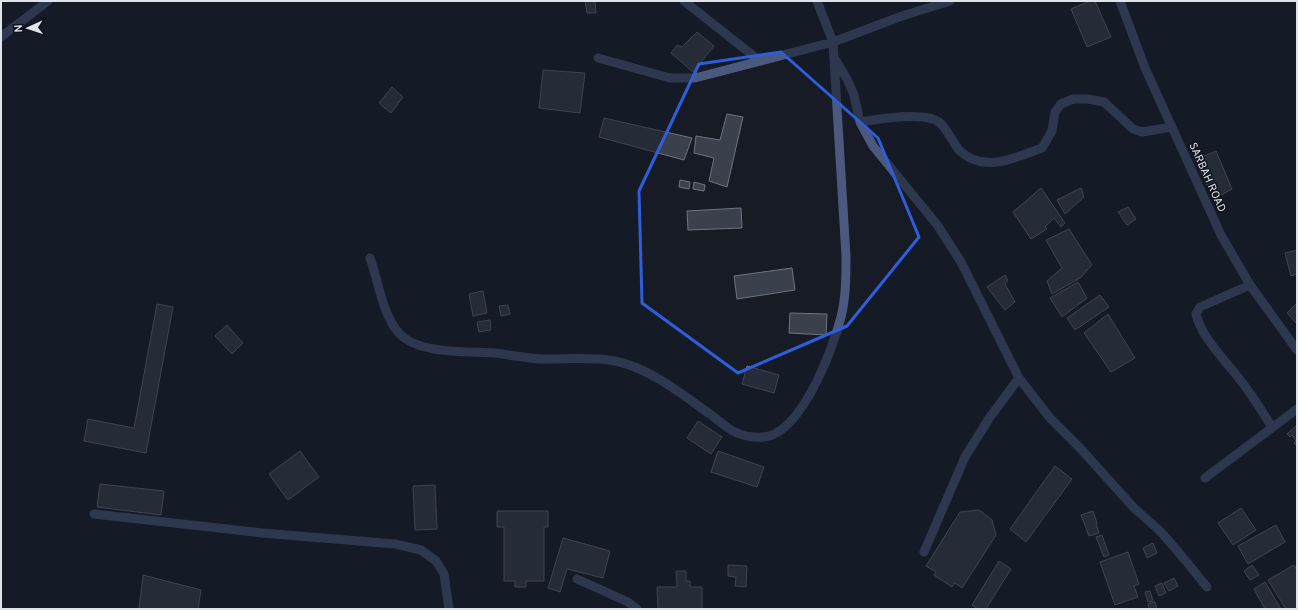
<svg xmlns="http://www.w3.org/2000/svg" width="1298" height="610" font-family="Overpass,sans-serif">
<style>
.building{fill:#3a404c;stroke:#6e7482}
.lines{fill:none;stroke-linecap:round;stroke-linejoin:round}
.street{stroke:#4a597d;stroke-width:9}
.marked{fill:none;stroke:#305dda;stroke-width:3;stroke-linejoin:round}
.labels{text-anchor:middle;stroke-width:3;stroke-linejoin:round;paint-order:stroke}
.street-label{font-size:11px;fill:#dfe3ea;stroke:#0e121c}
</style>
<rect width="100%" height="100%" fill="#161b26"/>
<path class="building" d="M585,1H595L596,13H587Z
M1090,1H1095L1111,37L1087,47L1071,9Z
M697,32L714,46L693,72L671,53L677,45L682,47Z
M543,70L585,73L580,113L539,108Z
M392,87L403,97L391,113L379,103Z
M727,114L743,117L727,187L709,181L714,158L694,153L696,136L720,140Z
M604,118L692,138L684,160L599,137Z
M1216,151L1232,189L1214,199L1195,160Z
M680,180L690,182L689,189L679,187Z
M694,182L705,185L704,191L693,189Z
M1041,188L1065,223L1061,227L1054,218L1045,227L1047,229L1031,239L1013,212Z
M1081,188L1084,197L1065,214L1057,200Z
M1128,207L1136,219L1127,225L1118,212Z
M741,208L742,228L688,230L687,211Z
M1069,229L1092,265L1080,278L1052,294L1047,281L1062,268L1046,240Z
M1297,250V274L1291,276L1285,253Z
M792,268L795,290L737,299L734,276Z
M1005,275L1008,280L1005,284L1015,302L1005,310L987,287Z
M1078,282L1087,298L1062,317L1050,298Z
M483,291L487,313L473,316L469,294Z
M1100,295L1109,307L1075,330L1067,318Z
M1297,303V324L1287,313Z
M157,304L173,307L146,453L84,441L88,419L134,428Z
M508,305L510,314L501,316L499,306Z
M790,313L827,314L826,335L789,333Z
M1108,314L1135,358L1111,372L1084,333Z
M490,320L491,330L479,332L477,322Z
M227,325L243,343L232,354L215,336Z
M747,366L779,375L774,393L742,384Z
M698,421L722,437L711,454L687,438Z
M1297,425V446L1294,443L1296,441L1292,435L1290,437L1287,434Z
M300,451L319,477L288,500L269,474Z
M718,451L764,467L757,487L711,472Z
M1055,466L1072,479L1026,542L1010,529Z
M100,484L164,491L161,515L97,507Z
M435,485L437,529L415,530L413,486Z
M1241,508L1256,530L1233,545L1218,523Z
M979,510L992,520L996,535L962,588L955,583L952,587L934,575L936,572L926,566L960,512Z
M497,511H548V527H544V581H526V587H515V581H504V527H497Z
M1093,511L1097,523L1096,524L1099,533L1089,536L1081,515Z
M1276,525L1285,542L1248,564L1238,546Z
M1102,535L1109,555L1104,557L1096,537Z
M563,538L610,551L603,578L567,569L560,592L548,588Z
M1153,543L1157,553L1147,558L1143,548Z
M1128,552L1139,584L1134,586L1138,597L1115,605L1100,562Z
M999,561L1011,569L986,609H978L972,605Z
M728,565L747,566L746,587L735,586L736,577L728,576Z
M1252,565L1259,575L1250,580L1244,571Z
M1294,565L1297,570V609H1286L1268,580Z
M676,571H686V581H690V587H702V609H658L657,587H677Z
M143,575L201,590L198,609H139Z
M1174,578L1178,586L1169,591L1164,583Z
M1265,582L1281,609H1265L1254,589Z
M1162,583L1166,593L1159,596L1155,586Z
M1150,591L1153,601L1148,602L1145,592Z
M1155,602L1157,609H1149L1148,604Z"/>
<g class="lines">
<path class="street" d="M684,1L760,61
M817,1L833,42L902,16L950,1
M1120,1L1145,68L1221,235L1250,285L1297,350
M1,37L48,1
M835,59L847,79L854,95L860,122L873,146L938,226L961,262L1019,378L1050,418L1080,448L1134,508L1160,531L1180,554L1207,587
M860,122C878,119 924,111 939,122C946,127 953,143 959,150C984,174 1014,158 1042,148L1052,131L1055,112L1061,104L1073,99H1088L1104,102L1133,129L1142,132L1172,127
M370,258C379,282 381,311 398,332C417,355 468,351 495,353C512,355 529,359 546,359C569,359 593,357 615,361C650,368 681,394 710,414C718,420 726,428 735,432C747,438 766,440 778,432C808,413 832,351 841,317C846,297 846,277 846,256L833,42L695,78H670L598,58
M1250,285L1200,307L1196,314C1201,337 1226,361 1241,381C1252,395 1262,411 1272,427
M1205,478L1297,409
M94,514L263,533L395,544L421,550L436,561L444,574L449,609
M924,552L965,457L990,417L1019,378
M577,579L628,602L637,609"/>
</g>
<path d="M0 0H1298V610H0ZM781,52L878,138L919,237L847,326L738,373L642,303L639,191L699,64Z" fill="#161b26" fill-opacity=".55" fill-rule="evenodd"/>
<path class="marked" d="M781,52L878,138L919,237L847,326L738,373L642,303L639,191L699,64Z"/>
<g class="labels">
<g class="street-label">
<text transform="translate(1208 177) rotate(66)" y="4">SARBAH ROAD</text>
</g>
</g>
<rect width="1298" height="610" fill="none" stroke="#dfe3ea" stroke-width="4"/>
<g transform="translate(28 28) rotate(267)" stroke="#0e121c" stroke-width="3" paint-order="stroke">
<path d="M0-3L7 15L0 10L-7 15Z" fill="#dfe3ea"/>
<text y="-6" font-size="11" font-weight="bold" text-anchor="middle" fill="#dfe3ea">N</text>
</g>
</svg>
